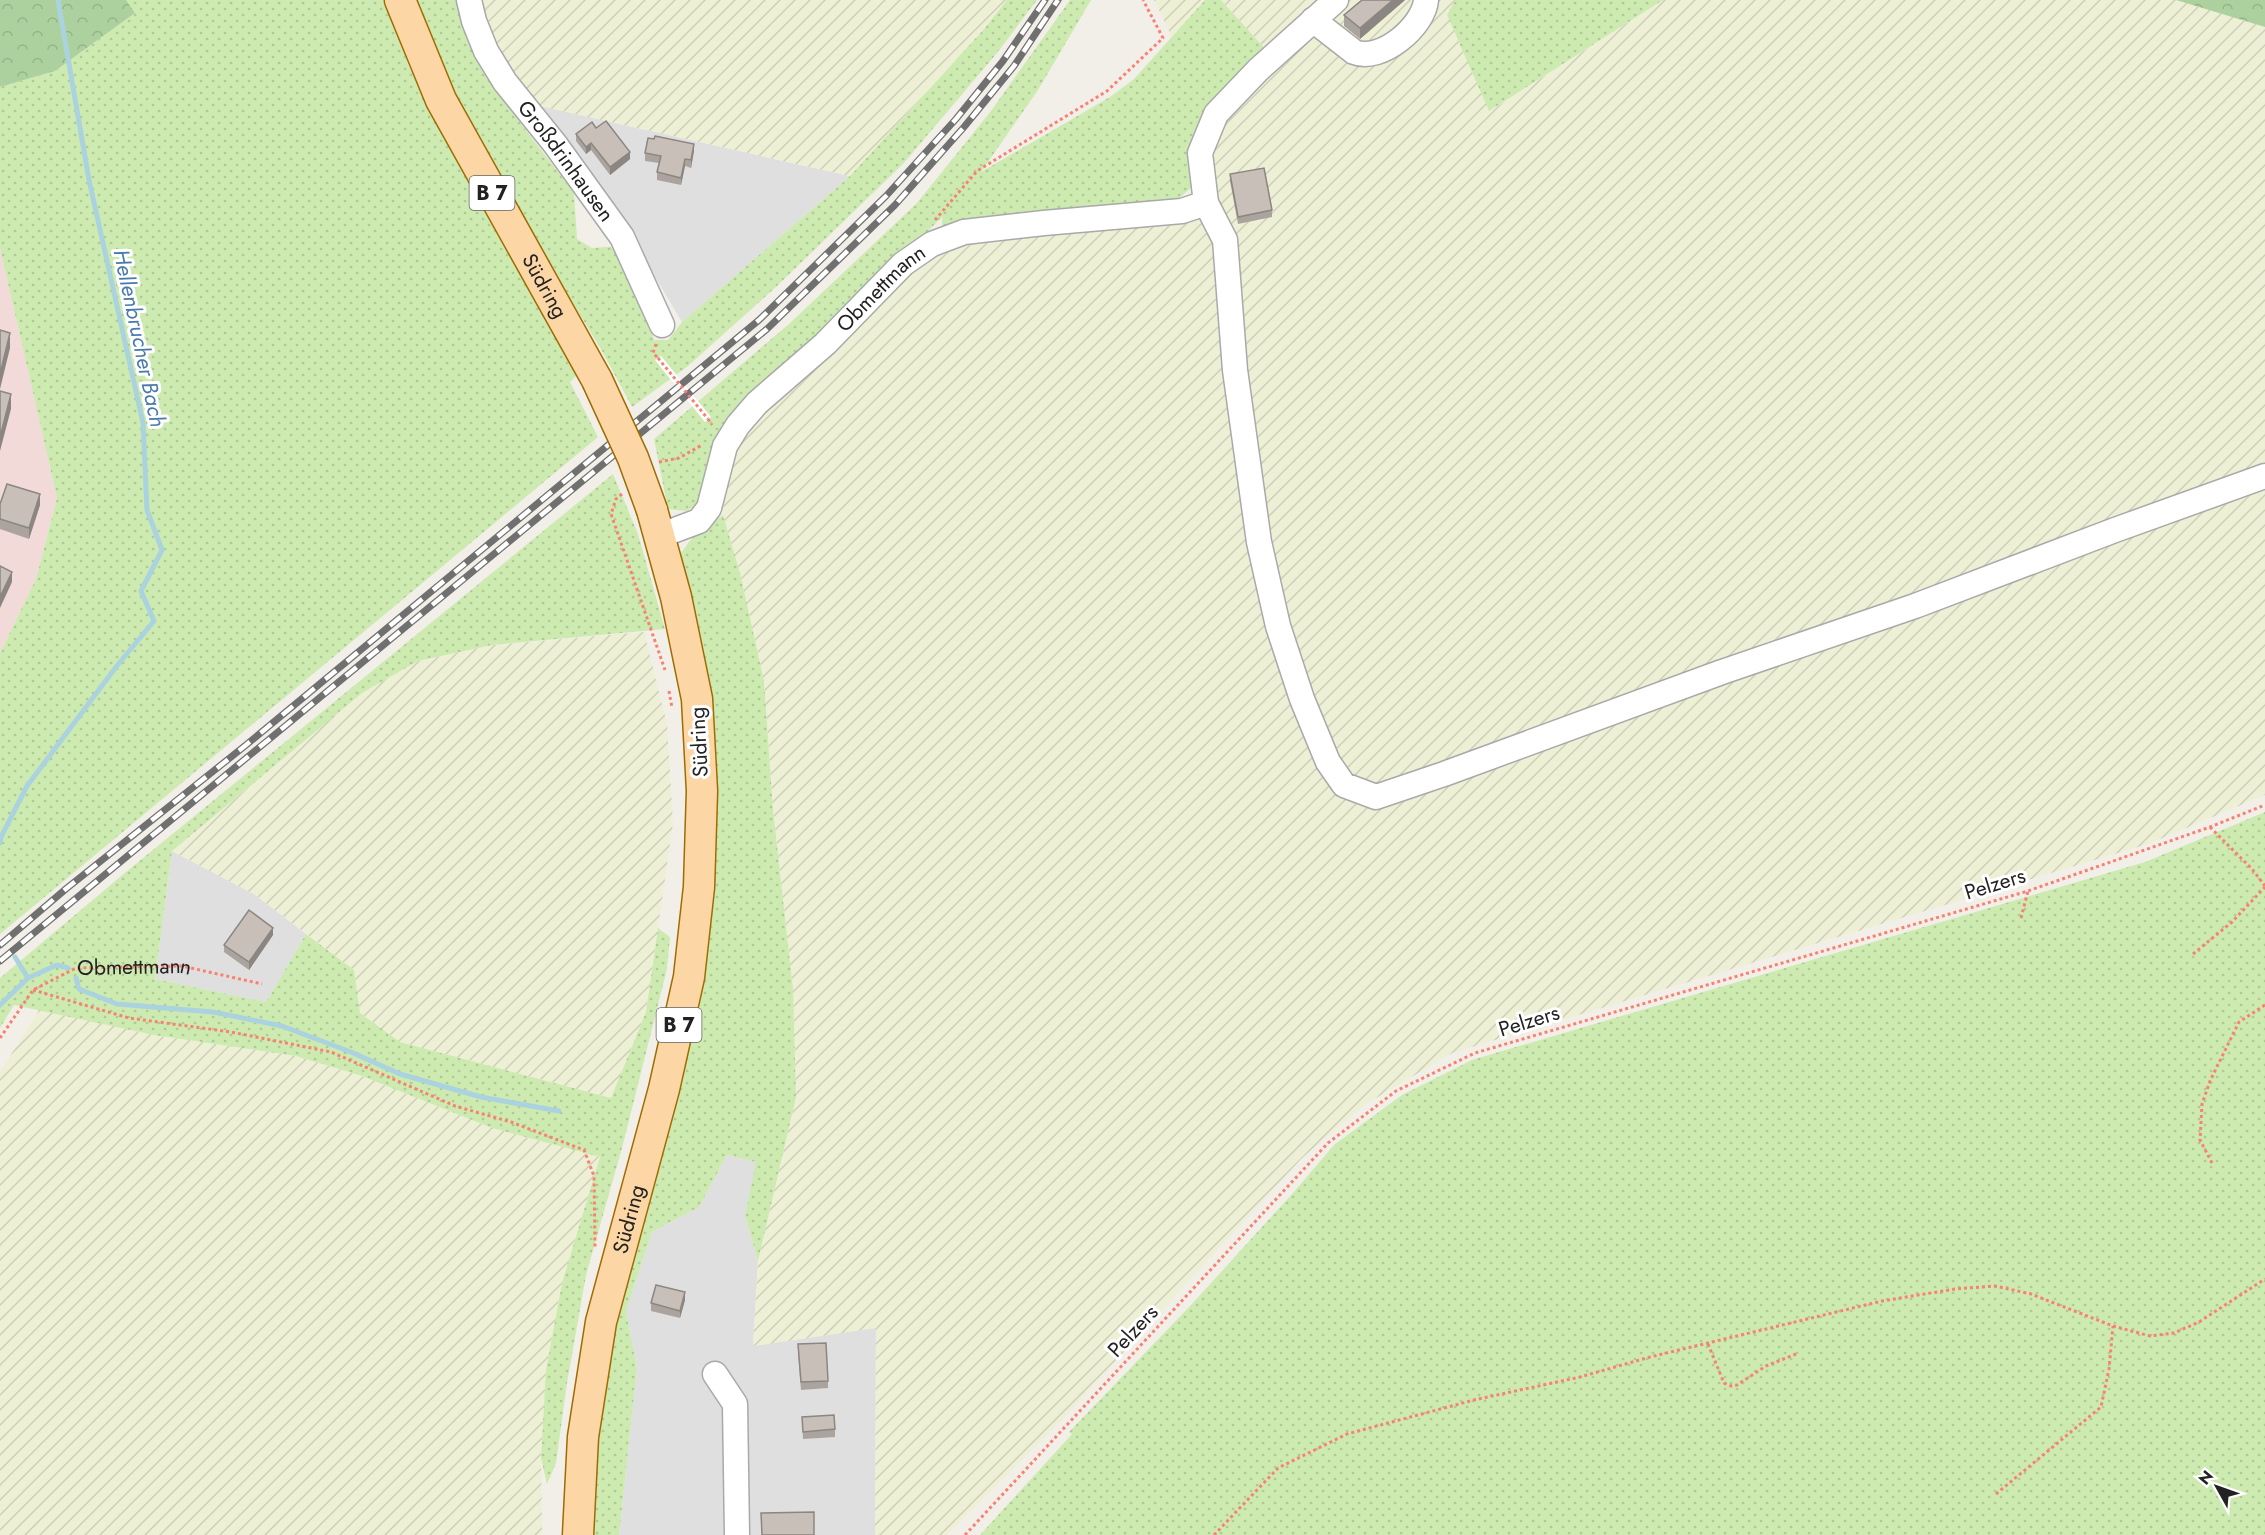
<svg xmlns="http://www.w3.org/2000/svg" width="2265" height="1535" font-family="Jost,sans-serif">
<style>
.residential{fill:#e0dfdf}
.commercial{fill:#f2dad9}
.farmland{fill:url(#farmland-furrows)}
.grass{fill:url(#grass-dots)}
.forest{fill:url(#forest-crowns)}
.pier{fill:#fff}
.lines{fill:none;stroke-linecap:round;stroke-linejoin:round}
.stream{stroke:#aad3df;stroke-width:5}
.minor-casing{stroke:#a9a9a9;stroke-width:27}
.major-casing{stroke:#a06b00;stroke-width:33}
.path{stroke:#fa8072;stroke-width:3;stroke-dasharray:3 3;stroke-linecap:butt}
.minor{stroke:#fff;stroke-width:24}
.major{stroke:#fcd6a4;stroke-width:30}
.rail-casing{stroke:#707070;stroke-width:7}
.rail{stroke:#fff;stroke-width:4.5;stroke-dasharray:14;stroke-linecap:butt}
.major-bridge-casing{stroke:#a06b00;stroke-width:33;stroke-linecap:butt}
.path-bridge{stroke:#fa8072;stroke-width:3;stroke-dasharray:3 3;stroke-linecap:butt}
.major-bridge{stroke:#fcd6a4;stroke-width:30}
.wall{fill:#aba49e}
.shaded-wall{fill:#8b8681}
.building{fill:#c7bfb8;stroke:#8b8681;stroke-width:1.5}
.labels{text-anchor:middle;stroke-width:6;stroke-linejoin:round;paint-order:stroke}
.shield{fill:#fff;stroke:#646464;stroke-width:1.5}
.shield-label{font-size:20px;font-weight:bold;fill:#222}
.street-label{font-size:21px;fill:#222;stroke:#fff}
.water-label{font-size:22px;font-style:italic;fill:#4a7aab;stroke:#fff}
</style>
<defs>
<pattern id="farmland-furrows" width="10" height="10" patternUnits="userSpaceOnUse" patternTransform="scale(1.5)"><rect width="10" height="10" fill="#eef0d5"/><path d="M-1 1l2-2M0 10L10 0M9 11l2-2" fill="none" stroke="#ccceb7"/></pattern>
<pattern id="grass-dots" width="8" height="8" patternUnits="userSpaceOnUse" patternTransform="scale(1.5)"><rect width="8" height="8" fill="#cdebb0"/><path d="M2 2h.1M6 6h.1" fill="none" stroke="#b0c997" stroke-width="1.8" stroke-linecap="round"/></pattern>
<pattern id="forest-crowns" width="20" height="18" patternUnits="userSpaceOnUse" patternTransform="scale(1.5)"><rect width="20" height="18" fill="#add19e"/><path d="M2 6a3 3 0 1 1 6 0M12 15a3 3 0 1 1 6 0" fill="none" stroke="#95b388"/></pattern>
</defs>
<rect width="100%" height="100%" fill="#f2efe9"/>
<path class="residential" d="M540,106L850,176L682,322L629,233Z
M172,851L254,894L306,934L266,1002L155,979Z
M727,1155L757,1162L745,1216L758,1261L753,1346L876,1327L875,1535H619L637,1368L626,1311L652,1232L699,1207Z"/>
<path class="commercial" d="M0,248L57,498L36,579L0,653Z"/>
<path class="farmland" d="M479,0H1007L985,28L850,176L540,106L502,60Z
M1154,0H1205L1172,37Z
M1221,0H1455L1447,15L1490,111L1663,0H2176L2265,27V795L2148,844L1452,1053L1366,1104L1302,1158L1060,1422L947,1535H875L876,1328L753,1346L758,1261L796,1097L793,989L773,810L764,681L740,573L723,515L728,453L755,413L907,269L969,237L1206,215L1195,169L1268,52Z
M644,632L667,724L673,823L646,1012L611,1098L400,1042L360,1013L354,970L254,894L172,851L362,693L418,661L492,645Z
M40,1009L154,1035L296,1056L362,1076L492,1128L600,1157L562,1283L546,1370L541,1458L542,1535H0V1072Z"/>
<path class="grass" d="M126,0H386L409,67L452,150L579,373L570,382L598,437L0,934V653L36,579L57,498L0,248V87L55,71L135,13Z
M413,0H457L469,35L502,99L574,193L577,239L592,248L619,246L644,301L654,340H668L682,322L850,176L985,28L1007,0H1037L997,53L903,164L777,286L688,366L632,407L602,351L459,115Z
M1070,0H1091L1038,90L981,172L1110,97L1134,79L1205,0H1221L1268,52L1238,79L1192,187L1178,199L1139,207L942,230V217L812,346L752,395L717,435L706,469L698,505L686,511L668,509L654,439L789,324L917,203L991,111Z
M1455,0H1663L1489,111L1447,15Z
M613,474L638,534L665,629L492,645L418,661L362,693L172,851L155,979L266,1002L306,934L354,970L360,1013L400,1042L611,1098L646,1012L658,928L670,937L667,969L622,1148L586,1275L567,1383L556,1463L547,1484L541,1458L546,1370L562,1283L600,1157L492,1128L362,1076L296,1056L154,1035L14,1005L0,1028V978L126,872Z
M723,515L740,573L764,681L773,810L793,989L796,1097L758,1261L745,1216L756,1162L727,1155L699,1207L652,1232L626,1311L637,1368L619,1535H592V1472L607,1344L699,983L681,553L695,534Z
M2265,812V1535H980L1072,1434L1069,1432L1191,1305L1293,1193L1334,1145L1402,1095L1472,1060L2145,862Z"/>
<path class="forest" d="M0,0H126L135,13L55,71L0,87Z
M2176,0H2265V27Z"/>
<path class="pier" d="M661,356L711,417L705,422L655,360Z"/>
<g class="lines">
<path class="stream" d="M0,843L1,837L27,786L116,667L154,621L141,591L162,550L147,510L143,423L89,180L58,0
M28,978L57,965L68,968
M76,978L79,989L117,1004L213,1012L282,1026L351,1052L400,1074L481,1097L559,1111
M0,1005L28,978L15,957"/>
<g class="minor-casing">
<g id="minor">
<path id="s2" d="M469,0L474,21L486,51L505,82L555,144L622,237L662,325"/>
<path d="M1336,0L1258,70L1216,114L1200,153L1206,203L1225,240L1235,370L1259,542L1278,626L1302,699L1328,762L1344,785L1376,797L1444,774L1722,672L1915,606L2115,530L2265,476"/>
<path d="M1313,20L1354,52C1381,63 1424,26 1426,0"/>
<path id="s3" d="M659,536L699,521L709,508L725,446L738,425L757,403L825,344L903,264L932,244L964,232L1044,223L1182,211L1206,203"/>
<path d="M715,1374L735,1404L737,1535"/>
</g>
</g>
<g class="major-casing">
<g id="major">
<path id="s4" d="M400,0L441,100L597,380"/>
<path id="s5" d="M578,1535L583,1437L601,1322L664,1089L689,977L699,887L702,791L697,699L676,597L652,510"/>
</g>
</g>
<g class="path">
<path d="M935,220L977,171L1107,91L1163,38L1143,0"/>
<path d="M656,344L653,353L658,358"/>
<path d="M708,419L712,425"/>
<path d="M659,462L679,458L702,445"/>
<path d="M622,494L616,499L611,514L665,670"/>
<path d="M669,691L672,708"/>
<path d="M2210,827L2252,869L2265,886"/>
<path d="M2021,918L2028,891"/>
<path d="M2193,954L2232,922L2265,887"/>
<path d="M33,990L129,1018L231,1032L331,1052L455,1106L511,1122L584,1150L594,1176L595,1247"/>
<path id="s1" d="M0,1038L33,990L76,968L182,966L262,984"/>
<path d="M2212,1163L2200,1140L2202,1104L2210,1081L2239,1022L2265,1005"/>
<path d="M1708,1344L1724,1383L1731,1386L1737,1385L1766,1366L1796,1354"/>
<path d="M1996,1494L2101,1407L2109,1369L2113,1326"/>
<path d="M965,1535L1328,1143L1396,1091L1475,1053L2028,891L2210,827L2265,805"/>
<path d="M1214,1535L1278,1468L1347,1434L1474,1400L1580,1377L1650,1357L1882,1301L1955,1289L1995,1286L2031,1294L2113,1326L2150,1336L2174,1333L2199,1322L2265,1279"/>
</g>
<use href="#minor" class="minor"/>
<use href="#major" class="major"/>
<g class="rail-casing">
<path id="rail" d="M0,945L67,888L246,745L759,320L886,196L956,119L1003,61L1045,0
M0,961L767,329L895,205L964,127L1014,66L1058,0"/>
</g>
<use href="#rail" class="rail"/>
<g class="major-bridge-casing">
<path id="major-bridge" d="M597,380L633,458L652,510"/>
</g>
<path class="path-bridge" d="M658,358L708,419"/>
<use href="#major-bridge" class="major-bridge"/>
</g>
<path class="wall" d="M1362,0H1405L1360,39L1344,26V15Z
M596,128L630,159L610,175L591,150L586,154L576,141V134Z
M694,151L691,168L685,166L681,185L657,180V172L659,163L645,161V153Z
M1230,174L1272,210V217L1238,224L1230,181Z
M0,504L40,505L29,539L0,529Z
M273,935L249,970L224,952V945Z
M685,1300L680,1318L651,1311V1303Z
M798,1352L828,1381V1388L801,1390Z
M802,1417L835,1429V1437L803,1439Z"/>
<path class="shaded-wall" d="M1393,0H1405L1360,39V28Z
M591,143V150L586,154V147Z
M694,144V151L691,168V160Z
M630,152V159L610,175V167Z
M685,159V166L681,185V178Z
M10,333V348L0,389V374Z
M11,394V409L0,451V437Z
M40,494V505L29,539V528Z
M12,572V582L0,608V597Z
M273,928V935L249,970V962Z
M685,1292V1300L680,1318V1311Z"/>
<path class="building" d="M1362,0H1393L1360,28L1344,15Z
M606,121L630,152L610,167L591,143L586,147L576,134L592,122L596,128Z
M655,136L694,144L691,160L685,159L681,178L657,172L661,156L645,153L648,138L654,139Z
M1264,168L1272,210L1238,217L1230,174Z
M0,330L10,333L0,374Z
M0,391L11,394L0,437Z
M7,484L40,494L29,528L0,519V504Z
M0,566L12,572L0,597Z
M249,910L273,928L249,962L224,945Z
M656,1285L685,1292L680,1311L651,1303Z
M826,1343L828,1381L801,1382L798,1344Z
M834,1415L835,1429L803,1432L802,1417Z
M814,1512V1535H762L761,1513Z"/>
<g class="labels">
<g class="shield">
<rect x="469.5" y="176" width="45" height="34" rx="4.5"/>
<rect x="656.5" y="1008" width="45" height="34" rx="4.5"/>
</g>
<g class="shield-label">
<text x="492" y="200">B 7</text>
<text x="679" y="1032">B 7</text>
</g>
<g class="street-label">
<text dy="7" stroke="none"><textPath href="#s2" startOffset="190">Großdrinhausen</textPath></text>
<text dy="7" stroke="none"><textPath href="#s4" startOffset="321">Südring</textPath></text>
<text dy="7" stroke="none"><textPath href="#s3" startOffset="346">Obmettmann</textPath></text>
<text transform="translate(699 742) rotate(-93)" y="7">Südring</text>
<text transform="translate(1995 884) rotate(-17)" y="7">Pelzers</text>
<text dy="7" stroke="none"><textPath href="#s1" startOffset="165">Obmettmann</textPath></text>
<text transform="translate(1529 1021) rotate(-17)" y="7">Pelzers</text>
<text dy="7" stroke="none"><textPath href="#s5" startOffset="321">Südring</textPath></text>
<text transform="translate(1133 1331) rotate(-47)" y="7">Pelzers</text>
</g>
<g class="water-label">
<text transform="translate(140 338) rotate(78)" y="8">Hellenbrucher Bach</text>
</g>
</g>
<g transform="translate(2217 1487) rotate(310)" stroke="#ffffff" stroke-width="4.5" paint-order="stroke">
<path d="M0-4.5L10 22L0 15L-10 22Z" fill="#222222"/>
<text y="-9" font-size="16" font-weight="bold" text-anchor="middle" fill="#222222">N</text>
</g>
</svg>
